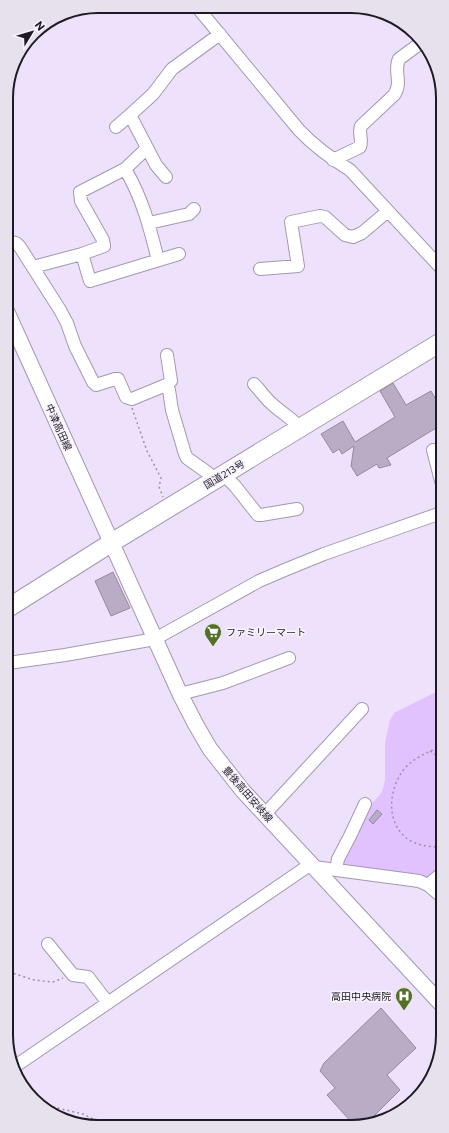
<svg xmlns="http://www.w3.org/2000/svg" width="449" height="1133" font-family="Commissioner,'Noto Sans JP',sans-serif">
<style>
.green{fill:#e1c1fe}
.building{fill:#b9adc6;stroke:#9589a1}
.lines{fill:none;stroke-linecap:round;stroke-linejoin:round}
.minor-casing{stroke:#a498b0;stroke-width:14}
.major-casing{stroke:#a498b0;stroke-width:17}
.highway-casing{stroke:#a498b0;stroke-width:20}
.path{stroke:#9b91a4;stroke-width:1.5;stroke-dasharray:2 3;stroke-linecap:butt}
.minor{stroke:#fff;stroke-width:12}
.major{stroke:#fff;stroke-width:15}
.highway{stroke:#fff;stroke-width:18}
.labels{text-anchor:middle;stroke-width:3.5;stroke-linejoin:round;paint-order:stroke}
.street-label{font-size:10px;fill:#1f1a23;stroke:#f7f2fd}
.poi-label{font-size:10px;fill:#1f1a23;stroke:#f7f2fd;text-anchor:start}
.rim{fill:none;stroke:#1f1a23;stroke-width:2}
</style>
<rect width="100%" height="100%" fill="#eee1fb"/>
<path class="green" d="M442,689V891L343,867L341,861L363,814L382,792L385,780V743L390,720L394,713Z"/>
<path class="building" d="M393,383L406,405L431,391L441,408V425L387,458L391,465L379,468L377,464L357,476L351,466L354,446L342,454L339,449L333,453L321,434L343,421L355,442L395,417L380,391Z
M113,572L130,608L111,616L95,581Z
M377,810L382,814L373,824L369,820Z
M381,1008L416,1048L387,1075L400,1090L366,1124H353L327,1095L335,1088L320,1071L324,1063Z"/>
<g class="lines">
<g class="minor-casing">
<path id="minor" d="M197,7L299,130C314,146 332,159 350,170L441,268
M130,115L156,165L166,177
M116,127L130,115L153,94L172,69L220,34
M333,160L360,147C363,140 358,133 361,126L394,95C403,82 393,71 399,59L422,42
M125,169C142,197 150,228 158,260
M149,223L189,214L194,209
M7,241L16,243L20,247L60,310L67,323L75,346L93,382L96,385L115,379H118L126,397L132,399L166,385L169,383L171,381L167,355
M82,254L90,281L179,254
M33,267L82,254L104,246L103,240L81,201L80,192L125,169L147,148
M260,269L298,266L291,222L320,216L325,217L345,235L353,237L362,233L388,211
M254,384C260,390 265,398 271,403C281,413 290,416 300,428
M166,385L169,390L172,410L185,454L187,458L208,473L215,480
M433,450L441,481
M224,475L235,486L258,515H261L297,509
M8,663L65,655L155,639L259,581L287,569L324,554L441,513
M180,694L223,683L289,658
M265,814L362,709
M314,867L419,881L428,885L442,897
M336,870L338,859L350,836L365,804
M428,885L442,873
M48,944L73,975L88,977L108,1003
M14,1067L311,864"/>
</g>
<g class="major-casing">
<path id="major" d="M7,312L180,694L196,725L210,749L243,791L443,1006"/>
</g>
<g class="highway-casing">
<path id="highway" d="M8,608L111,543L441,342"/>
</g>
<path class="path" d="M132,408L147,451L161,478L159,487L163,497
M442,746C429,752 415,757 405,768C388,788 385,824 409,840C419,846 431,847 442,847
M430,751L442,759
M9,972L34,980L53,982L63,978
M34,1100L53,1107L83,1114L105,1125"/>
<use href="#minor" class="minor"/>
<use href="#major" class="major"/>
<use href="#highway" class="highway"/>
</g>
<defs>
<g id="supermarket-pin" transform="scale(0.9)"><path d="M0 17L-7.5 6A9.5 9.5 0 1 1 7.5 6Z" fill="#537126" stroke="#f7f2fd"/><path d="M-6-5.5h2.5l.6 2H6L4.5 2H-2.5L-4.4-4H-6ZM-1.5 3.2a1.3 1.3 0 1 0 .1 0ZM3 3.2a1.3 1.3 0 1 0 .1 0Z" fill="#fff"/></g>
<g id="hospital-pin" transform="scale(0.9)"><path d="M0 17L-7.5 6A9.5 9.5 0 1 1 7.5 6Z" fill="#537126" stroke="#f7f2fd"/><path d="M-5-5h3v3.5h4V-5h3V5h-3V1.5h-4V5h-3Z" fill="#fff"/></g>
</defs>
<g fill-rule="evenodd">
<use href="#supermarket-pin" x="213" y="632"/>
<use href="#hospital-pin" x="404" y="996"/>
</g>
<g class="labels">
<g class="street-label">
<text transform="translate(59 427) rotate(66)" y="4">中津高田線</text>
<text transform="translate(224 474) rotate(-31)" y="4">国道213号</text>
<text transform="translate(248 794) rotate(49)" y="4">豊後高田安岐線</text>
</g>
<g class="poi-label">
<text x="226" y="636">ファミリーマート</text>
<text x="391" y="1000" text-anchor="end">高田中央病院</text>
</g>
</g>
<path d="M0 0H449V1133H0ZM98 13H351A85 85 0 0 1 436 98V1035A85 85 0 0 1 351 1120H98A85 85 0 0 1 13 1035V98A85 85 0 0 1 98 13Z" fill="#e6e1ec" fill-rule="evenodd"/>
<path class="rim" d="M98 13H351A85 85 0 0 1 436 98V1035A85 85 0 0 1 351 1120H98A85 85 0 0 1 13 1035V98A85 85 0 0 1 98 13Z"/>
<g transform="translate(32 32) rotate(52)" stroke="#f7f2fd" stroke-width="3" paint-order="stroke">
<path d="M0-3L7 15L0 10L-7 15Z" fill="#1f1a23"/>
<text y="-6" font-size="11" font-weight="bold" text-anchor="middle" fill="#1f1a23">N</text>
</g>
</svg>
